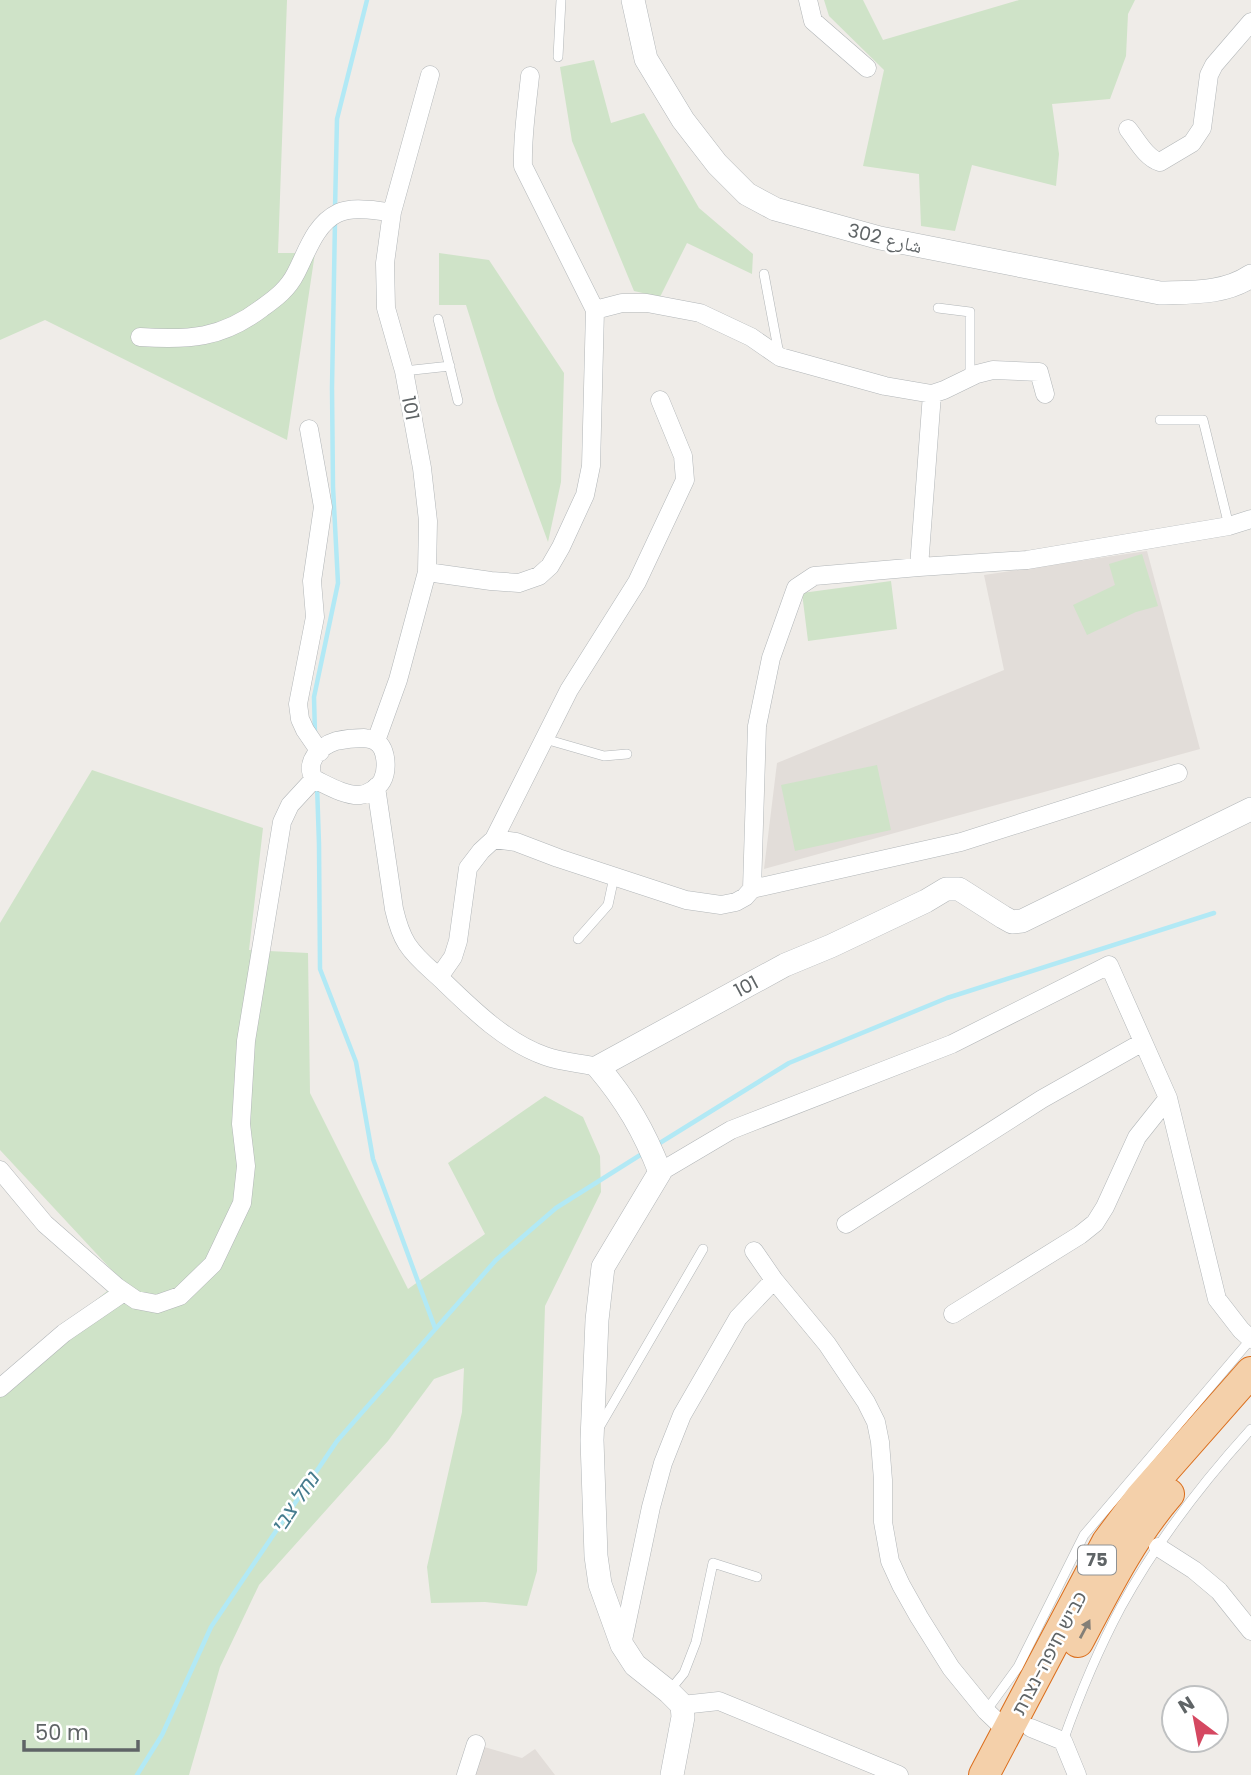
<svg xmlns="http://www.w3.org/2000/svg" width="1251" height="1775" font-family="Poppins,'Noto Naskh Arabic','Noto Sans Hebrew',sans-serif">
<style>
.education{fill:#e2ddd9}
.green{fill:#cfe3c8}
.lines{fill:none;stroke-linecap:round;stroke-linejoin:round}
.stream{stroke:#b2e9f5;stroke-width:4.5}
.service-casing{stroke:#b2b6b8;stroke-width:10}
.minor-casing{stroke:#b2b6b8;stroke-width:19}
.tertiary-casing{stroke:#b2b6b8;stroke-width:24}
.trunk-casing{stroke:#db6e1c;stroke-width:32}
.service{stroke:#fff;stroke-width:9}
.minor{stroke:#fff;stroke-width:18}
.tertiary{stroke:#fff;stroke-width:23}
.trunk{stroke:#f4d0aa;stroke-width:30}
.oneway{fill:#847f77}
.labels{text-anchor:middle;stroke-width:5;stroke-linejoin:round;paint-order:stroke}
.shield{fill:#fff;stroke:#8f9294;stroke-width:2}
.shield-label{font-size:18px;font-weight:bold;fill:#5f6466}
.street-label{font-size:19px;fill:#5f6466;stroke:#fff}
.water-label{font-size:21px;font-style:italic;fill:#457b8d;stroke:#fff}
</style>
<rect width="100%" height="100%" fill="#efece8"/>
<path class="education" d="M1147,551L1200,749L764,869L777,763L1004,670L984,575Z
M481,1746L522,1758L535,1749L555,1775H471Z"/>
<path class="green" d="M0,0H287L278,253H315L287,440L45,320L0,340Z
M824,0H863L883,40L1019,0H1135L1128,14L1126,56L1110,99L1052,104L1059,154L1056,186L972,165L955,231L921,226L919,174L863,166L884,70L829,16Z
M594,60L611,123L644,113L699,208L753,254L752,274L687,243L660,297L634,291L572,141L560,67Z
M439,253L489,260L564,373L561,482L548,542L496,400L466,305H439Z
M1142,554L1158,606L1136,612L1087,635L1073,605L1115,585L1109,564Z
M891,581L897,629L808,641L802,593Z
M877,765L891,830L795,851L781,785Z
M92,770L263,828L249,950L308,953L310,1093L408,1289L485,1234L448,1163L545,1096L583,1117L600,1156L601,1192L545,1306L537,1571L527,1606L485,1602L431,1603L427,1567L462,1412L464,1368L434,1379L388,1441L259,1585L220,1667L189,1775H0V1377L121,1280L0,1150V923Z"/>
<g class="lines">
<path class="stream" d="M335,209L337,119L367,0
M315,735L314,697L338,583L333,487L332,388L335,221
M317,785L319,844L320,969L356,1062L373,1159L435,1328
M655,1146L789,1063L947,998L1214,913
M137,1775L162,1735L211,1627L337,1441L496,1260L556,1208L645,1152"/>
<g class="service-casing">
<path id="service" d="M558,57L561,0
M764,274L779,354
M938,308L970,312V377
M438,319L458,401
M404,371L450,366
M1160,420H1203L1229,526
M545,739L604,756L627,754
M578,939L608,905L614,877
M600,1426L703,1249
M670,1690L684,1673L696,1642L713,1563L757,1577
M986,1711L1018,1667L1084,1535L1251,1339
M1063,1741C1079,1696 1098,1650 1121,1607C1156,1543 1202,1483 1251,1429"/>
</g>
<g class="minor-casing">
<path id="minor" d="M808,0L813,21L867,68
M1128,129C1137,140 1146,158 1160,162L1192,143L1202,128L1209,75L1214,65L1251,22
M595,310L622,303H647L700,313L751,337L780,357L885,386L932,394L944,390L977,374L993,370L1039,372L1045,394
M140,337C189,340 221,339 262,308C276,298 288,289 296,273C307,252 315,224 338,213C354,206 375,211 392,212
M309,429L323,507L312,581L315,617L298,704L300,719L305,730L320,752
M919,567L932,394
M427,572L491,581L519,583L539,576L550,566L561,547L585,495L591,466L595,310L523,166C522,136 527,106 530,76
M364,738C368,739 372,739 375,741C387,747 388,770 382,781C378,788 368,794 360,795C345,796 327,785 314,779C304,762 320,746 336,741C345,739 355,738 364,738Z
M376,741L398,680L427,572L428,521L422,468L404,371L386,308L385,263L392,212L430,75
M376,787L394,909C397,922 400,933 407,944C416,958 429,968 441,979C471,1008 505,1042 545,1056C561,1062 581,1063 598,1067
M494,839L569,690L637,582L685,480L683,456L660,400
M752,889L757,726L771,658L796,588L814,576L919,567L1027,560L1229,526L1251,519
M439,977L453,957L458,941L468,868L481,851L494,839L516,842L558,858L686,900L721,905L736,902L745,897L752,889L961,842L1178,773
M0,1170L45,1224L117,1287L136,1300L157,1304L180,1296L213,1264L242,1203L246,1166L241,1124L246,1041L282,822L290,805L314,779
M660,1172L731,1130L952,1044L1109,965L1168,1098L1217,1299L1241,1330L1251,1339
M846,1224L1042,1099L1143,1042
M754,1251L774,1280L827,1344L866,1402L876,1422L880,1442L883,1480V1522L890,1561L901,1585L919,1617L951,1668L986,1711L1007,1731
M953,1314L1080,1235L1095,1223L1105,1207L1137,1137L1168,1098
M0,1388L64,1333L124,1292
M1158,1547L1194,1570L1219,1591L1251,1631
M622,1645L651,1507L663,1463L682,1415L738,1318L774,1280
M682,1705L719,1701L899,1775
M1031,1728L1063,1741L1077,1775
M466,1775L476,1744"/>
</g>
<g class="tertiary-casing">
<path id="tertiary" d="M633,0L646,59L683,120L717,164L747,194L775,209L880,238L1160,293C1192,292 1224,294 1251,276
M672,1775L683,1717L682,1705L669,1692L635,1665L622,1645L600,1584L596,1556L592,1440L597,1320L603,1267L660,1172C644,1131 626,1100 598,1067L785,965L831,946L926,901L946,889H959L1003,917L1012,922L1022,921L1251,809"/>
</g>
<g class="trunk-casing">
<path id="trunk" d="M1078,1642C1105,1591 1131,1538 1169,1494
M984,1775L1107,1542L1140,1498L1251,1372"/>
</g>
<use href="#service" class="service"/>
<use href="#minor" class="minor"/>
<use href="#tertiary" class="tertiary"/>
<use href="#trunk" class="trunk"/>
</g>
<defs><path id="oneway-solid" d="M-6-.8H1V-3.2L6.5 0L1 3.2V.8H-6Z" transform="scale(1.75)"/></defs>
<use class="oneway" href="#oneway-solid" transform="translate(1085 1629) rotate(-62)"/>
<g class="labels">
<rect class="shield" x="1078" y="1545.5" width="38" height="29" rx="5"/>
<g class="shield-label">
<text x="1097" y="1566">75</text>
</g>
<g class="street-label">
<text transform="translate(885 238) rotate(13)" y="7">شارع 302</text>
<text transform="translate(411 408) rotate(79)" y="7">101</text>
<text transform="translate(746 986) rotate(-28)" y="7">101</text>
<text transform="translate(1049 1653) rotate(-62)" y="7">כביש חיפה-נצרת</text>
</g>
<g class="water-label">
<text transform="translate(295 1503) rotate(-56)" y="7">נחל צבי</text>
</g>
</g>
<g transform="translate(1195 1719) rotate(328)"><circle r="33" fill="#ffffff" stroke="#bfc1c2" stroke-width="2"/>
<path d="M0-5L12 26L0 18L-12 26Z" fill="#d54861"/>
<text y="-10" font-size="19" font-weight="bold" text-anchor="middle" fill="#5f6466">N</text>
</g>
<path d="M24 1740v10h114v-10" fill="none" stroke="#5f6466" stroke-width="3.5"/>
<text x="35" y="1740" font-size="21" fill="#5f6466" stroke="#ffffff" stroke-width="5" paint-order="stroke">50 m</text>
</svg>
